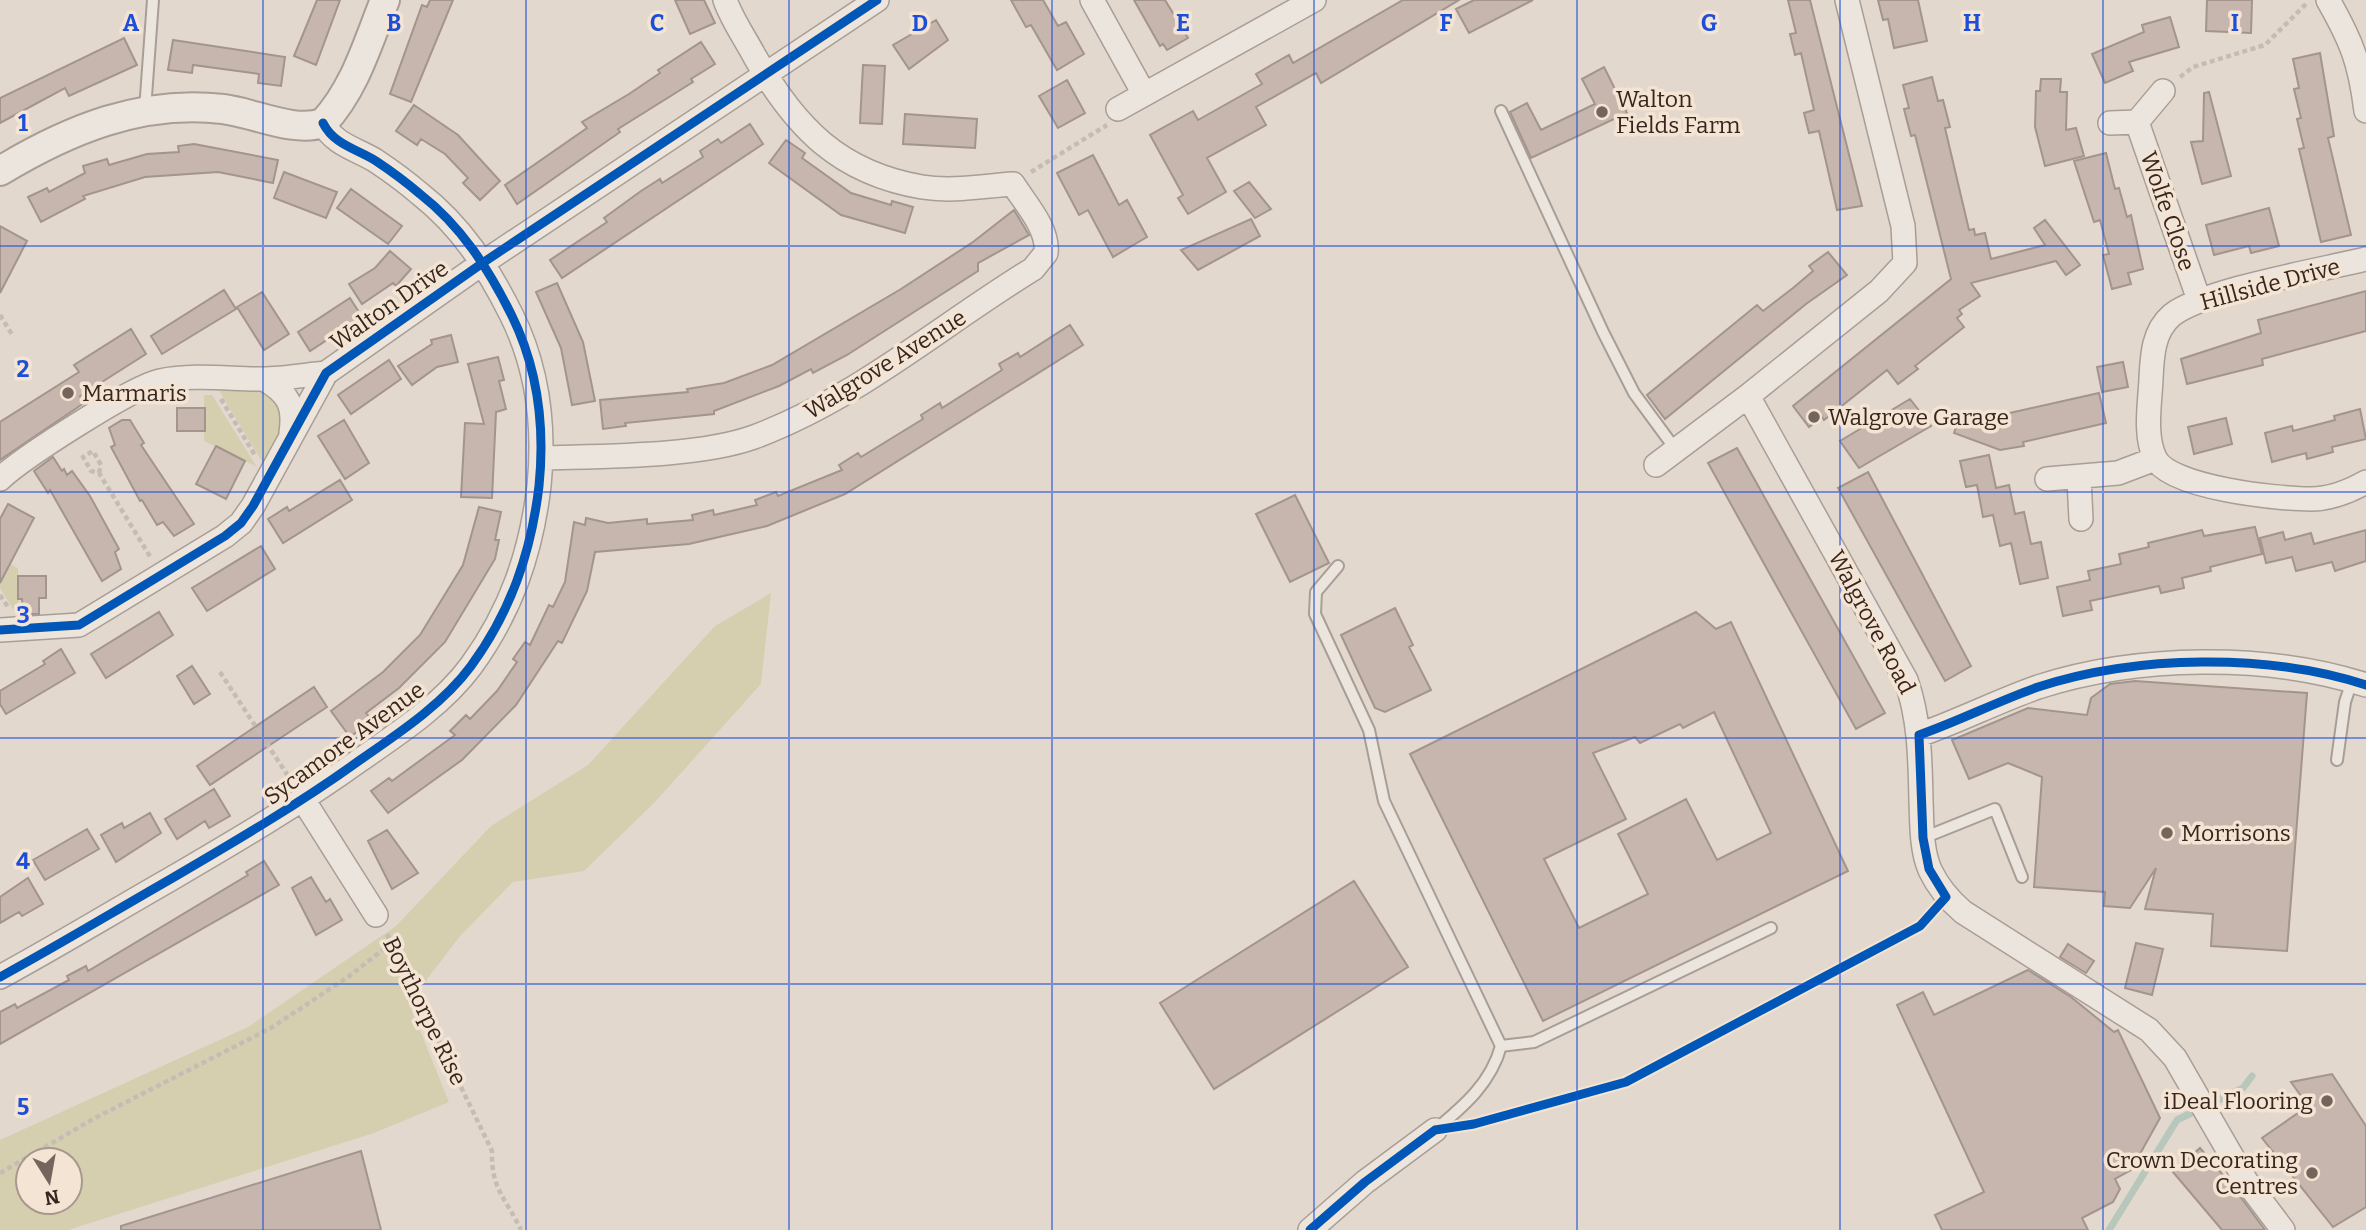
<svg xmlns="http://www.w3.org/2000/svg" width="2366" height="1230" font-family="Bitter,serif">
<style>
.green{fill:#d5cfb0;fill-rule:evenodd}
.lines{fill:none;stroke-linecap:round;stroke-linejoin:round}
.stream{stroke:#b8c7bb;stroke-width:7}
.building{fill:#c7b6ae;stroke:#a3948c;stroke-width:2;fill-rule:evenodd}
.service-casing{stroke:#a89e96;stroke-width:14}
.minor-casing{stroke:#a89e96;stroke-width:26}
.tertiary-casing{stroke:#a89e96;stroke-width:32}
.path{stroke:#c4bcb5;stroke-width:4.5;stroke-dasharray:5 3.5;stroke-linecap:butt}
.service{stroke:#ece5de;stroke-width:10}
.minor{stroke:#ece5de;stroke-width:23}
.tertiary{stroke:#ece5de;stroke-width:28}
.cycleway-casing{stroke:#f4e4d3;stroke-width:13}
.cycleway{stroke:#0057b8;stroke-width:9}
.grid{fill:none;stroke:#1d4ed8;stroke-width:2;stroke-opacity:0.55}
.poi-dot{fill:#73645c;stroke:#f4e4d3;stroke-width:2.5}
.labels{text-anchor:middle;stroke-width:7;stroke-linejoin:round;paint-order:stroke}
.poi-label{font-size:23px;fill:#37261f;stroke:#f4e4d3;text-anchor:start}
.street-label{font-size:23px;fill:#37261f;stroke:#f4e4d3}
.grid-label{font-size:23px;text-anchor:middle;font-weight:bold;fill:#1d4ed8;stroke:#f4e4d3;stroke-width:7;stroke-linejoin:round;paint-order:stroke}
</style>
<rect width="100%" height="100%" fill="#e3d8cd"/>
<path class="green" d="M218,389C240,389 263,386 280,401L282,429L264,465Z
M204,395H212L257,467L204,441Z
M0,559L18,568L19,613L16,614L0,588Z
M771,593L761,684L655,802L584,871L513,882L460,936L409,1003L449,1102L374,1133L68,1230H0V1140L248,1027L396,926L491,826L588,765L715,626ZM28,1160H70V1202H28Z"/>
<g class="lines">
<path class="stream" d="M2109,1230L2177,1120L2243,1088L2252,1076"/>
</g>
<path class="building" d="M317,0H340L316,65L294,56Z
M430,0H453L411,102L390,94L422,5L427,7Z
M675,0H704L715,23L690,34Z
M1011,0H1043L1058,26L1066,22L1084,54L1057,70L1031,25L1026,27Z
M1134,0H1165L1188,38L1167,50L1163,44L1160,46Z
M1403,0H1459L1321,83L1316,73L1256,107L1266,125L1207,158L1226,192L1188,214L1178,198L1183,195L1150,135L1193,111L1198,120L1262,84L1256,74L1273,64L1289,55L1293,63Z
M1474,0H1533L1469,33L1456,9Z
M1788,0H1810L1862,206L1837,210L1819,131L1809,133L1804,113L1814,110L1801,53L1795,55L1790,34L1796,33Z
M1878,0H1918L1927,41L1894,48L1888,19L1883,20Z
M2207,0H2252L2251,33L2206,31Z
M2170,17L2179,47L2129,62L2133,71L2105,83L2092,54L2144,32L2142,25Z
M936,20L948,40L909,69L893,45Z
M124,38L137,65L69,96L65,88L0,123V98Z
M173,40L285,57L281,86L258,83L259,74L193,65L192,73L168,70Z
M701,42L715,64L691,79L693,82L618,129L620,132L517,204L505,185L587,128L582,122L629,94L660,73L658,70Z
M2320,53L2334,136L2328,138L2351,235L2321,242L2299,149L2304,148L2297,119L2301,118L2294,89L2299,88L2293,59Z
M863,65L885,66L882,124L860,123Z
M1604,67L1627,113L1531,158L1510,112L1527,103L1541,130L1595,104L1582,79Z
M1932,77L1938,101L1943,100L1950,127L1945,128L1969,230L1974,229L1975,235L1985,233L1991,259L2045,245L2034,228L2045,220L2080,265L2066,275L2056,261L1971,283L1980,296L1959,310L1962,314L1957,318L1964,327L1915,366L1918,369L1898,384L1887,370L1824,420L1822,417L1809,427L1793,406L1951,279L1915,135L1911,136L1904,109L1909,108L1903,85Z
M2041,79H2061L2060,92H2067L2066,130L2076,128L2084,156L2045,166L2035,127L2036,91H2040Z
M1067,80L1085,113L1058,128L1039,96Z
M2209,92L2231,176L2202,184L2191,142L2203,141L2204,93Z
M414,105L458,135L500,181L480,200L463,183L468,178L445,154L421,139L417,145L396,131Z
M905,114L977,119L975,148L903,144Z
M750,124L763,144L562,278L550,260L607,222L604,218L641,191L660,179L662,183L703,157L700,151L718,139L721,143Z
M786,140L805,153L802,158L851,193L891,205L892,201L913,207L905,233L841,215L769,163Z
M194,144L278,160L273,183L218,172L145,177L83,196L85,199L41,222L28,197L47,188L49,192L85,173L83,166L107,159L109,165L147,154L179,152L178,146Z
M2106,153L2115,189L2119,188L2127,217L2131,215L2143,269L2128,273L2131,284L2112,289L2103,255L2109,254L2100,220L2094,222L2074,161Z
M1093,155L1119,205L1127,200L1147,237L1113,257L1088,210L1079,215L1057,173Z
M284,172L337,192L326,218L274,198Z
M1249,182L1271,209L1255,218L1234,191Z
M351,189L402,226L388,244L337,208Z
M2269,208L2279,246L2251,253L2249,246L2214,255L2206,225Z
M1014,210L1029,235L978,263V271L847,355L813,373L811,369L779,386L714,411V414L625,423L626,426L603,429L600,400L688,392L687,389L724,383L772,365L901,289L973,242Z
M1251,219L1260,236L1198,270L1181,250Z
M0,226L27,241L0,293Z
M390,251L411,269L396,286L393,283L362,304L349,284L375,268Z
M1828,252L1847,275L1806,304L1665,419L1647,395L1757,305L1763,311L1793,288L1813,271L1809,266Z
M557,283L583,342L595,401L572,405L561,348L536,292Z
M224,290L236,309L162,354L151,336Z
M2366,291V331L2262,359L2263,365L2187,384L2181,359L2261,333L2258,320Z
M262,292L289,334L264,350L237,307Z
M350,298L362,317L310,351L298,332Z
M1070,325L1083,345L845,494L767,526L719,537L689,544L595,552L587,591L562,643L558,641L516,705L462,760L388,813L371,791L389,778L392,781L455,735L450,731L466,715L470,719L497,691L517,662L513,659L525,642L530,645L549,605L553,607L565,582L574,522L585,525L586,518L608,523L647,519V524L693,520L692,515L713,510L714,515L757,505L755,500L776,492L778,496L842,470L839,465L858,453L861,457L923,419L921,415L940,403L942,408L1002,370L999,364L1018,353L1020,357Z
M131,329L146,354L80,396L84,403L0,460V422L79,372L74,365Z
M451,335L458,362L437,367L412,385L398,366L432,344L431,340Z
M498,357L504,380L499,381L506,409L496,412L492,498L461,497L465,423L484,424L468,364Z
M389,360L401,379L351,414L338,395Z
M2123,362L2128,387L2102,392L2097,367Z
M2099,393L2106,423L2023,442L2024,446L2000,450L1954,433L1962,411L1983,419Z
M1910,399L1931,426L1859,468L1840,441Z
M177,408H205V431H177Z
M2360,409L2366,439L2332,447L2333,452L2307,459L2306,453L2272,462L2265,433L2292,426L2293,431L2335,420L2334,416Z
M2226,418L2232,444L2194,454L2188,427Z
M122,420H130L144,443L141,445L194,524L174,536L163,522L157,525L142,500L140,501L111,447L115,445L109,428Z
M344,420L369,463L345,479L318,436Z
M216,446L245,461L226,499L196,484Z
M1737,448L1885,713L1856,729L1708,463Z
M1989,455L1996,488L2009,485L2015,514L2024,512L2031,544L2041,542L2048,578L2020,584L2011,543L2000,546L1993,515L1983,517L1977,485L1966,487L1960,461Z
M53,457L62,471L64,469L67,475L72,471L90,496L119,549L115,552L121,569L102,581L50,490L48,493L34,471Z
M1868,472L1971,666L1945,681L1838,488Z
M340,480L352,500L283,543L268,519L287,507L289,511Z
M1295,495L1329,563L1290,582L1256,514Z
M8,504L34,518L0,583V519Z
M479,507L501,512L495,540H499L495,559L445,642L399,688L366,713L372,720L350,737L331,711L383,672L420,635L463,565Z
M2255,527L2262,554L2210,567L2211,571L2182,578L2184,588L2161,593L2159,586L2090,601L2092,610L2063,616L2057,587L2090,580L2088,571L2121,564L2119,554L2149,547L2148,543L2202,530L2204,536Z
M2366,530V561L2335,571L2332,562L2296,571L2292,557L2266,563L2260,538L2283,532L2285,540L2311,533L2314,544Z
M261,546L275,569L207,611L192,588Z
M18,576H46V598H39V614H23L22,599H18Z
M1395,608L1413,645L1409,647L1431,690L1385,712L1375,708L1341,635Z
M159,612L173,635L106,678L91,654Z
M1696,612L1716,629L1731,622L1848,871L1543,1021L1410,754ZM1714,712L1771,833L1717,860L1686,799L1618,834L1648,894L1579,928L1544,859L1626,819L1593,753L1635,737L1640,743L1680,724L1683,728Z
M61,649L75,673L6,714L0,704V691L45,664L43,661Z
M192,666L210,694L194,704L177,676Z
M2135,681L2307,693L2287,951L2211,946L2213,914L2145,909L2156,868L2130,908L2104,906L2105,892L2034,887L2042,777L2008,763L1969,779L1952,740L2028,708L2087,715L2091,698L2110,684Z
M314,687L327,707L210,785L197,766Z
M214,789L230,816L209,828L205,821L177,839L165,819Z
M150,813L161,833L116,862L101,835L122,823L124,828Z
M87,829L99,849L45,880L33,860Z
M387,830L418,873L392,889L368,841Z
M264,861L279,885L0,1044V1012L15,1004L17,1008L69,980L67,976L86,966L88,971L248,875L246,872Z
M311,877L326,902L330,899L342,920L316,935L292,888Z
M28,878L43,904L22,916L19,912L0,923V897Z
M1354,881L1408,967L1214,1089L1160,1003Z
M2136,943L2163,949L2152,995L2125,988Z
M2068,944L2094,961L2086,973L2060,957Z
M2028,970L2071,997L2114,1032L2118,1030L2160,1118L2131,1170L2115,1179L2120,1189L2113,1202L2082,1218L2088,1230H1942L1935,1215L1984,1192L1897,1005L1923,992L1934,1015Z
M2332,1074L2366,1126V1207L2333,1227L2262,1138L2308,1106L2291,1082Z
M2200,1148L2234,1188L2265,1230H2222L2173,1172Z
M361,1151L381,1230H121V1226Z"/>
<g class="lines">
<g class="service-casing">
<path id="service" d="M145,110L153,0
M1501,111L1603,332L1634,393L1676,450
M1338,566L1316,592L1315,614L1369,730L1384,801L1501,1046C1491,1083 1464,1106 1435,1130
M2337,760L2345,702L2352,681
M1923,838L1995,809L2022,877
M1501,1046L1534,1042L1771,928"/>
</g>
<g class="minor-casing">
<path id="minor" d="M1092,0L1144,94
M1847,0L1903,226L1905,263L1879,291L1748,396L1906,680C1920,720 1920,759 1921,801C1922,824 1921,849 1930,870C1938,887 1949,900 1963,912L2149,1030L2175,1058L2246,1181L2283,1230
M2328,0C2352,42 2360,63 2366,111
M1118,109L1314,0
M2137,122L2199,300
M2110,123L2137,122L2163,91
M2366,259C2321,270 2204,290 2172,315C2153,331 2152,356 2151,379C2150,403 2144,435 2155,458C2169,488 2279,499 2311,499C2330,499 2350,491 2366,482
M264,379C288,393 295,405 291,433
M542,458C602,456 699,457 754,437C857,399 941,325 1033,269L1046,253C1049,229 1025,203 1013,184C983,186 952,192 922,187C839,173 795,127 755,57C745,38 732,20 725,0
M1656,465L1748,396
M0,479C22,458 132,387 160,381C193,374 229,379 262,379C283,379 305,375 326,373
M2047,479L2118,473L2155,459
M2079,479L2081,519
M0,630L79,625L225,536L241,523L253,506L326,373L484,262L877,0
M1919,735C1959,721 1998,701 2038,687C2137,655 2267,653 2366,685
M304,801L376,915
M0,977C57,946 113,912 169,880C234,842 299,804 360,760C399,733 443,704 471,666C511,611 531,553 539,486C545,427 538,368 511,314C488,268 461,226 420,194C406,182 391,171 376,161C357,149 334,145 323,123
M1310,1230L1365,1182L1435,1130"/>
</g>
<g class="tertiary-casing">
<path id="tertiary" d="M0,171C68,130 142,99 223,109C255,113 293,133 323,123C355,89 368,42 385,0"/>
</g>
<path class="path" d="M2180,77L2193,67L2265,45L2307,3
M1031,172L1107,125
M0,315L13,336
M221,399L256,457
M99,473L101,465L93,451L83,457L91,471L99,473L151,558
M0,595L8,607
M220,672L292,782
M387,934L492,1151C491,1190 506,1198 521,1230
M0,1173L95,1118L271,1028L348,977L393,942"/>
<use href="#service" class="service"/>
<use href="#minor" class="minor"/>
<use href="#tertiary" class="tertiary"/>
<g class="cycleway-casing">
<path id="cycleway" d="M0,630L79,625L225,536L241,523L253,506L326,373L484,262L877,0
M0,977C57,946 113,912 169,880C234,842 299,804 360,760C399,733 443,704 471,666C511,611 531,553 539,486C545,427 538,368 511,314C488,268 461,226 420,194C406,182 391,171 376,161C357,149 334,145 323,123
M1310,1230L1365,1182L1435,1130L1474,1124L1626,1082L1920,926L1946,897L1929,869L1923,838L1919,735C1959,721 1998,701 2038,687C2137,655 2267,653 2366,685"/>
</g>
<use href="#cycleway" class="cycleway"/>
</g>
<path class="grid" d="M263,0V1230M526,0V1230M789,0V1230M1052,0V1230M1314,0V1230M1577,0V1230M1840,0V1230M2103,0V1230M0,246H2366M0,492H2366M0,738H2366M0,984H2366"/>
<g class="poi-dot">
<circle cx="1602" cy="112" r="7"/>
<circle cx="68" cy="393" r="7"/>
<circle cx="1814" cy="417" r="7"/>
<circle cx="2167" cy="833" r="7"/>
<circle cx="2327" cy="1101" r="7"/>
<circle cx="2312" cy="1173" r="7"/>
</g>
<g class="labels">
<g class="poi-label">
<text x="1616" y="107">Walton<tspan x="1616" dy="26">Fields Farm</tspan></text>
<text x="82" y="401">Marmaris</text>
<text x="1828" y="425">Walgrove Garage</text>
<text x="2181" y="841">Morrisons</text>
<text x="2313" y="1109" text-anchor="end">iDeal Flooring</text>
<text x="2298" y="1168" text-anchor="end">Crown Decorating<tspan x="2298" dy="26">Centres</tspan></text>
</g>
<g class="street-label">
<text transform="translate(2168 211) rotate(71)" y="8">Wolfe Close</text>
<text transform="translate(2270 284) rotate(-15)" y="8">Hillside Drive</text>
<text transform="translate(389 305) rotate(-35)" y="8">Walton Drive</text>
<text transform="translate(885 364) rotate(-32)" y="8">Walgrove Avenue</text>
<text transform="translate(1872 622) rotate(62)" y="8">Walgrove Road</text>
<text transform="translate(344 743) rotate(-36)" y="8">Sycamore Avenue</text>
<text transform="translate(425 1011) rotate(64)" y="8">Boythorpe Rise</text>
</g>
</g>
<g class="grid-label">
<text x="131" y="31">A</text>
<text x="394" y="31">B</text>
<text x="657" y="31">C</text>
<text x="920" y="31">D</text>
<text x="1183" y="31">E</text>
<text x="1446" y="31">F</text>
<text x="1709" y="31">G</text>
<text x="1972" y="31">H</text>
<text x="2235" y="31">I</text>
<text x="23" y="131">1</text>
<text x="23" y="377">2</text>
<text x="23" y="623">3</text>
<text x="23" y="869">4</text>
<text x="23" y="1115">5</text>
</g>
<g transform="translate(49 1181) rotate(169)"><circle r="33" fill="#f4e4d3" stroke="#a8988b" stroke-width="2"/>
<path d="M0-5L12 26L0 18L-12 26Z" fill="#73645c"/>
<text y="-10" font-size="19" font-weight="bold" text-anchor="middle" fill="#37261f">N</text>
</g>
</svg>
